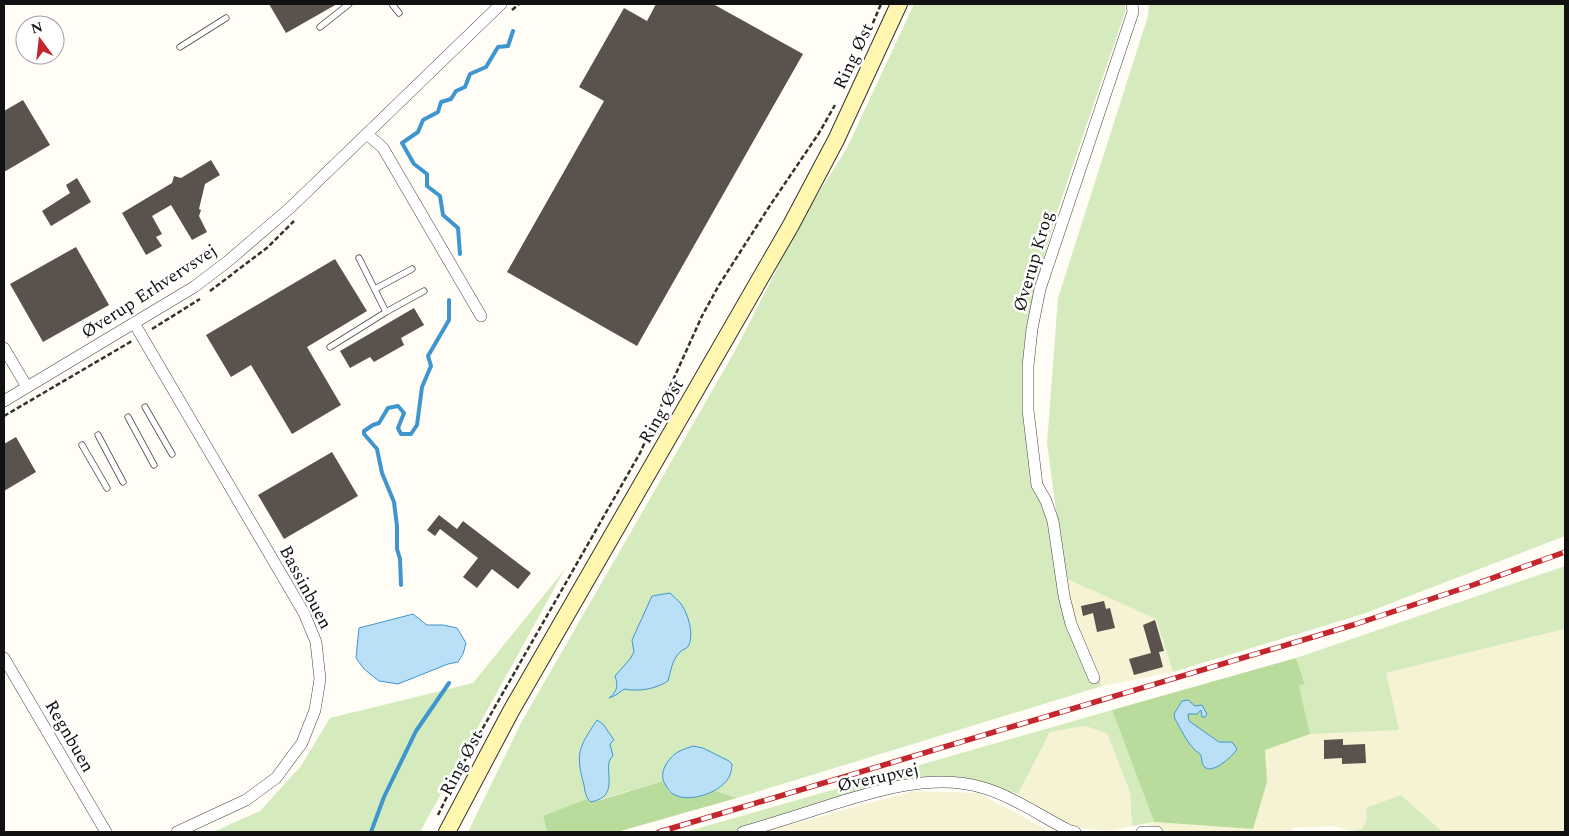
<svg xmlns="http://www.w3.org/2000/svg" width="1569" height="836" font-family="Spectral,serif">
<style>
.farmland{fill:#f6f3d4}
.green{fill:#d5ebbd}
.forest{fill:#b9dc9c}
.water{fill:#b9e0f7;stroke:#3f96cf}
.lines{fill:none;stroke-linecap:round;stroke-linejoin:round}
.stream{stroke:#3f96cf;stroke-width:4}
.building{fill:#5a524d}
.lane-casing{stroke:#444;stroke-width:7}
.street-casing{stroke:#444;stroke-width:12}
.secondary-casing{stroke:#333;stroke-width:18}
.path{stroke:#333;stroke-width:2.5;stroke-dasharray:5 2.5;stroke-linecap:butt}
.lane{stroke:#fff;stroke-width:5.5}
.street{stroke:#fff;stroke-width:11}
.secondary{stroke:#fff6b0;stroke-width:16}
.rail-casing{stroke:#c4262e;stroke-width:5.5}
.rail{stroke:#fff;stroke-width:4;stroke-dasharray:11;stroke-linecap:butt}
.labels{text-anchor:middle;stroke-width:5;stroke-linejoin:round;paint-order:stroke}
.street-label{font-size:18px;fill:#111;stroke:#fff}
</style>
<rect width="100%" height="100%" fill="#fffdf5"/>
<path class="farmland" d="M1065,578L1156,619L1173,672L1102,686L1084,648L1072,609Z
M1565,629V832H1443L1401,795L1367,819L1362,830L1352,831L1333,826L1292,828L1293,832H1136L1154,822L1253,829L1266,782L1265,750L1299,686L1386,673Z
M1085,726L1107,732L1130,792L1132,826L1109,831L1072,827L1018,794L1050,732Z
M913,791L979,793L1051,832H764Z"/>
<path class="green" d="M914,4H1125V12L1057,212L1042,265L1027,322L1022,366L1026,422L1050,525L1061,595L1102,686L737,798L715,791L663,781L543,816L547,832H468L522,721L735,351L803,218L847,148Z
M1149,4H1565V536L1363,614L1173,672L1156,619L1065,578L1047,443L1058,298L1148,16Z
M1565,566V629L1386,673L1399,730L1310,734L1299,686L1305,684L1296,658Z
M565,569L420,832H213L260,811L301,766L330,718L473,683Z
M1112,710L1154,822L1132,826L1130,792L1107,733L1085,726L1050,732L1018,794L978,781L953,779H909L733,832H685Z
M1401,795L1443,832L1352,831L1362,829L1367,819L1366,808Z"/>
<path class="forest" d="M1296,658L1305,684L1299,686L1310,734L1265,750L1267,782L1253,829L1154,822L1112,710Z
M663,781L669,792L692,797L705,795L715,791L737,798L617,832H547L543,816L587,799L591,802L597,801Z"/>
<path class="water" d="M670,593C673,596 678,600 681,604C688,614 694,633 689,645C687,649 683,649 680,652C672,660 671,670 668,681C656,689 638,692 624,689L616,695L609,698C618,691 618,685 615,676L630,659L634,652L632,640L652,596Z
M413,614L427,625H443L457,628L466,643L463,654L458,662L448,664L398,684L379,681L364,669L356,658L359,628Z
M1188,700L1195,706L1202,705L1207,714L1205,717H1202L1201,710L1197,714H1188L1189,721L1219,742H1232L1237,749C1233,756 1214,773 1206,768C1200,764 1203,758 1200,754C1198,752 1195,751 1194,749C1186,741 1181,729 1175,719L1174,714L1182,701Z
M597,720L603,724L614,740L610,744L613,756C600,766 623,796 591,802C586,798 585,792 584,785C575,753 579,747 597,720Z
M693,746L703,748L729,761L732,764C732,767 731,772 730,775C723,792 691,803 675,795C670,793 668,789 665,784C658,773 668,758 678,752C683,749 688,748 693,746Z"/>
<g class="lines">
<path class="stream" d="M460,254L458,228L443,215L440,196L427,186V174L414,164L402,143L418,132L423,120L438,112L441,102L451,99L456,91L465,87L470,74L486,67L498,47L508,46L513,31
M401,585L400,559L397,549V526L394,502L382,473L377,449L364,434V431L373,425L379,423L388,408L398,406L404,413L398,428L401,434H411L417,425L422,387L431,366L428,356L449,320V300
M371,832L384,797L416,731L449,683"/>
</g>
<path class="building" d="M269,4H337L286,33Z
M656,4H713L803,54L637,346L507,272L604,101L579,87L624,8L647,21Z
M23,100L50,145L4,172V111Z
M211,160L220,175L205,184L199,209L201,210L199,216L207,232L192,240L171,205L152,216L162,234L156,237L162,246L146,255L122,213L172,183L174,176L181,178Z
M77,178L91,202L51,226L42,211L70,193L66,185Z
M76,247L109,305L43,342L10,284Z
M335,259L367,311L307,347L341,405L292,434L251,365L231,377L206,335Z
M414,308L424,325L401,338L404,345L374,362L370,357L350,368L340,351Z
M16,437L36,472L4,491V444Z
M332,452L358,496L284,539L258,495Z
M439,515L457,529L463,521L531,573L518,589L492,569L477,588L463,577L478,558L440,529L435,536L427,530Z
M1104,601L1106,609L1110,608L1115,628L1097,632L1093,613L1083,616L1081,606Z
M1155,620L1164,651L1159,652L1163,667L1134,675L1129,659L1151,653L1143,625Z
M1343,739V745L1365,744L1366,763L1342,764V758L1324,759V740Z"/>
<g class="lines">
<g class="lane-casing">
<path id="lane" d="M392,4L399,13
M320,27L349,4
M180,47L226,18
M375,289L412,269
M386,312L424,291
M330,347L386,312L359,258
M145,407L172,454
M128,417L154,465
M98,435L123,482
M82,445L107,488"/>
</g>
<g class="street-casing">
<path id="street" d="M367,134L383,148L481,316
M134,323L304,613L316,642L320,679L315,710L302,743L276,778L246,800L177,832
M4,348L27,387
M4,401L194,287L227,262L291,207L501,4
M4,658L106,832
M1094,678L1071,624L1064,596L1053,521L1046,501L1037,485L1028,410V366L1032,329L1040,289L1133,12L1132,4
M743,832C771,824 799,815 827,806C875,791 933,772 984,788C1014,797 1042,817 1070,831L1075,832
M1142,832H1157"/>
</g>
<g class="secondary-casing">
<path id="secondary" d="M447,832L511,711L791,225L836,140L899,4"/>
</g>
<path class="path" d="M512,10L519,4
M867,37L881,4
M210,291L268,247L294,221
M152,329L200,299
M4,416L132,341
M438,815L468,754L640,453L702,316L719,285L769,207L819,133L835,105"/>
<use href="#lane" class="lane"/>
<use href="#street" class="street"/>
<use href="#secondary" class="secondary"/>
<g class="rail-casing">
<path id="rail" d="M659,832L1353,625L1473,585L1565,552"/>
</g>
<use href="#rail" class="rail"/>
</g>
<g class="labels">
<g class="street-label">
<text transform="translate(853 56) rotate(-65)" y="6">Ring Øst</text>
<text transform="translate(1033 261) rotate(-74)" y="6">Øverup Krog</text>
<text transform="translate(149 291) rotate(-33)" y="6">Øverup Erhvervsvej</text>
<text transform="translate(661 411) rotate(-60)" y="6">Ring Øst</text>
<text transform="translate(306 587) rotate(62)" y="6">Bassinbuen</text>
<text transform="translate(70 736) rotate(60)" y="6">Regnbuen</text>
<text transform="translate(461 763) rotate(-62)" y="6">Ring Øst</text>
<text transform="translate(878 777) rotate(-12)" y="6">Øverupvej</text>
</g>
</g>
<rect width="1569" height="836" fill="none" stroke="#111111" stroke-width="10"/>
<g transform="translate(40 40) rotate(345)"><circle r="24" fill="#ffffff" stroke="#a0a0a0"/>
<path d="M0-4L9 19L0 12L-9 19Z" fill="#c4262e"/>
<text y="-8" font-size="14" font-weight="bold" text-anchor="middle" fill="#111111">N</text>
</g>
</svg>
